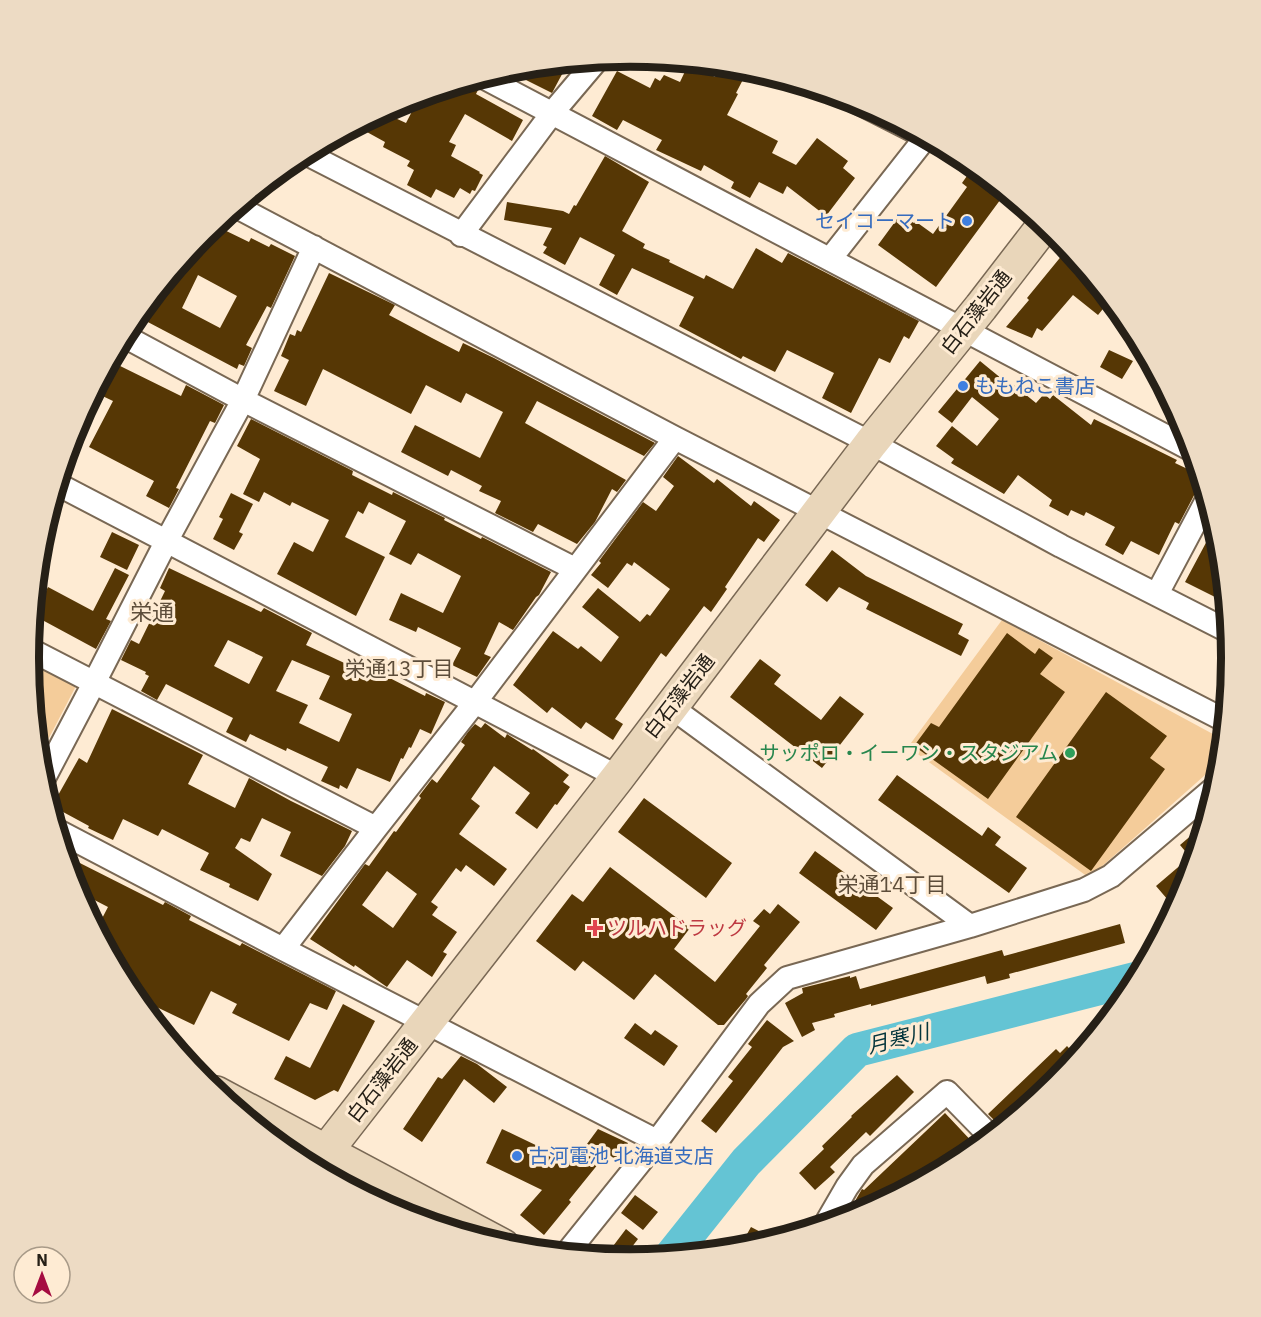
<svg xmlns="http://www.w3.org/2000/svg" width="1261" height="1317" font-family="'IBM Plex Sans','Noto Sans JP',sans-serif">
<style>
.green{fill:#f4cc9a}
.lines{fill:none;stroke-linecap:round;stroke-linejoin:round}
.river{stroke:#64c4d4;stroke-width:34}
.building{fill:#563705;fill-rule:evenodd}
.street-casing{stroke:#796854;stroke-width:26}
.secondary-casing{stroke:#796854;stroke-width:36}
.street{stroke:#fff;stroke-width:22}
.secondary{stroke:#e9d6ba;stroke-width:33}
.shop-dot{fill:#3f7fe0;stroke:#feebd3;stroke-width:2}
.leisure-dot{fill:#2e9e5b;stroke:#feebd3;stroke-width:2}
.health-dot{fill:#e0444e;stroke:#feebd3;stroke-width:2}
.labels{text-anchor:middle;stroke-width:6;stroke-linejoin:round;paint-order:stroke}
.shop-label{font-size:20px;fill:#366cbe;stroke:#feebd3;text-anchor:start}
.street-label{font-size:20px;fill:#262017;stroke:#feebd3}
.leisure-label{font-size:20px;fill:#27864d;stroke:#feebd3;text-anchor:end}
.health-label{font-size:20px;fill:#be3a42;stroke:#feebd3;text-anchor:start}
.neighbourhood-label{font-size:21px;fill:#5d4d3a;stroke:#feebd3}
.water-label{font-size:21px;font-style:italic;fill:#04353c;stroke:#feebd3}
.quarter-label{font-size:22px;fill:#5d4d3a;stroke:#feebd3}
.rim{fill:none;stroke:#262017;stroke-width:8}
</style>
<rect width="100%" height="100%" fill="#feebd3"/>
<path class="green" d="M1002,620L1224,740L1222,760L1099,869L1088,877L908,747Z
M29,662L76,686L38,759Z"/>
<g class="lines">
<path class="river" d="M671,1256L746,1162L857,1050L1139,978"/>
</g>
<path class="building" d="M568,63L552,93L506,70L513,68Z
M689,63L715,77L722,66L749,68L736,93L738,94L727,115L778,141L772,153L796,165L817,138L848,161L843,168L855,178L826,216L787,186L783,194L759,182L750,198L731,188L734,182L704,165L701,171L656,150L662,140L623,120L617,130L592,116L617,71L650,88L655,78L660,81L664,75L680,82Z
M466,82L478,90L476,94L523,120L512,141L465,114L449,142L456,145L451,156L480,172L479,173L483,175L475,191L472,190L470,194L460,188L454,198L436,189L431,198L407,185L414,170L407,166L410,161L383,147L385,142L356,126L382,112L406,123L420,96Z
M605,156L649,182L622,231L645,244L643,248L670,260L669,262L704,279L706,275L733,289L756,248L782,263L788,253L919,321L909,339L904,336L890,363L879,358L851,413L822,398L834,373L787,350L775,372L743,356L741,359L679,326L694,297L632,268L617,295L599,285L615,255L580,237L565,265L543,253L547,247L543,245L552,228L504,220L507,202L563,211L569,214L574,205L576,206Z
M974,166L1006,192L936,287L878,245L900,215L914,223L915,221L933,234L967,187L962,183Z
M214,225L249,242L251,238L269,247L271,244L295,256L271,308L267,306L246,345L252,348L244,366L239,364L237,369L144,320L165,281L205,233ZM198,275L237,296L220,328L182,308Z
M1068,248L1111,299L1098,315L1073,295L1042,331L1037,328L1032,338L1006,327L1029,300L1027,298Z
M329,273L395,305L389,315L432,338L459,352L463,343L494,358L655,443L644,456L537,401L525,423L626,480L617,492L612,489L595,522L577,544L538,524L533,532L495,513L501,501L479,491L482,486L451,470L448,476L401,452L415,425L480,458L503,412L466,393L461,403L426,385L411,414L323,369L306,406L274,391L289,360L281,356L290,334L295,336L297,330L301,332Z
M1109,350L1133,361L1122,379L1100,367Z
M110,361L181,396L186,385L224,405L215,423L210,421L176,488L179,489L169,508L146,496L154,481L89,447L113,401L94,392Z
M980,361L1002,379L1004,377L1036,403L1044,394L1050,399L1053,395L1091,425L1094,419L1177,460L1175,463L1198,474L1195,479L1201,482L1179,524L1175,522L1159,555L1131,541L1123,555L1105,545L1115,527L1086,512L1084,516L1071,510L1068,516L1049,506L1052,500L1018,475L1004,494L951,463L954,459L936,446L952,426L977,446L999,419L972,397L952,423L938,412Z
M251,419L353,471L352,475L392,495L393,492L445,518L444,520L481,539L482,537L551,572L539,595L536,597L513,630L499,622L484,654L491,657L477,677L452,665L461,648L418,627L416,632L389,620L401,593L443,613L461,576L418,553L411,565L389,554L406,521L369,502L363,514L358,511L345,537L385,557L356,616L277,574L294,542L313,552L329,520L292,502L290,506L264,492L259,502L243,494L260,459L237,446Z
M678,456L714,483L717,479L751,506L754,501L780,520L764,542L758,538L725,587L727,589L711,612L704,606L666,657L661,653L615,719L623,724L613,740L586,722L581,729L552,707L547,713L513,685L553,631L578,649L581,646L601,662L619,637L582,607L598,588L640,622L647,614L650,616L670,589L634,562L632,566L627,563L608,588L591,575L601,563L599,561L643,502L656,511L674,486L663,477Z
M231,493L253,504L239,532L243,534L234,550L213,539L223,519L219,517Z
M1216,524L1221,541L1227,603L1185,582Z
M112,532L139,545L127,570L100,557Z
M832,550L866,576L963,624L958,634L969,640L961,656L866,609L869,603L839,587L827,602L805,585Z
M115,568L129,575L106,619L111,621L96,649L33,615L35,596L42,599L48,587L93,611Z
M169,568L261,612L264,608L312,633L306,645L372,676L374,670L425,696L426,693L445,702L431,734L420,729L411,748L409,747L403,759L401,758L390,782L357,768L347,789L340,785L339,789L321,781L328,767L287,748L286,751L250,734L246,742L226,732L233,718L166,684L157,700L141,691L149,676L145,674L146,672L121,660L131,640L139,644L165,591L160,588ZM228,640L263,657L249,684L214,666ZM292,660L330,676L319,699L352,714L339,742L299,723L308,705L276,691Z
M1007,633L1035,654L1039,648L1053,658L1040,674L1065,692L988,799L914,746L931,723L939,727Z
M760,659L781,675L774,684L821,720L840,696L864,714L822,768L730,697Z
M1106,692L1167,736L1150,758L1165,769L1091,871L1016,817Z
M112,709L203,755L188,784L235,808L249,778L291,801L352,831L345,846L322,876L280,856L291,832L262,818L250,842L241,838L235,848L272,874L258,901L229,887L230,884L200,870L209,853L162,829L158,836L123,819L113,840L88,828L89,826L52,806L79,758L87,763Z
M485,723L505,738L507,734L532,750L533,749L569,775L563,782L570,787L557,805L555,804L537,829L515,813L530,793L494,766L471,799L480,806L459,834L507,869L494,886L466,865L461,872L456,868L431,902L438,907L432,915L457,932L443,952L447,954L432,977L407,960L387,987L355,965L354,967L310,939L365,864L369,866L394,831L396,832L421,798L419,796L432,779L437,783L465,745L461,742L468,732L475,724L481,728ZM387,871L417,894L393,928L362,905Z
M897,775L982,836L988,827L1001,837L995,845L1027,868L1009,893L878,800Z
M644,798L732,863L706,898L618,832Z
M1207,822L1189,882L1168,900L1156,886L1190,857L1180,845Z
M815,851L893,908L876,930L799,873Z
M64,855L163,905L165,902L191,916L189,920L240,946L242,943L336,991L327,1010L310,1003L289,1041L232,1013L237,1004L211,991L194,1025L142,1000L139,1004L130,993L96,930L108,907L75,890Z
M610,867L690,928L674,949L715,982L760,926L753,921L764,909L770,914L778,904L800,922L764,965L767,968L746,994L748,996L746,999L724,1025H718L655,974L634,1000L583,961L575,971L536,941L572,894L583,902Z
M1120,924L1125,943L1009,974L1010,978L987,984L985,976L871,1006V1004L834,1014L835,1017L812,1023L815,1030L802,1037L785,1003L803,993L802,988L850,976V978L856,976L860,989L1002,950L1004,956Z
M343,1004L375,1021L338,1092L334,1090L315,1100L274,1079L286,1056L310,1068Z
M767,1020L794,1041L783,1047L716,1133L701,1121L733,1081L728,1077L752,1047L748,1044Z
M635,1023L651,1035L655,1030L678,1046L664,1066L624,1038Z
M1067,1046L1077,1057L1042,1091L1044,1093L1002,1128L988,1114L1056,1049L1060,1053Z
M461,1056L477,1064L507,1087L494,1103L464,1079L422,1142L403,1129L438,1077L442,1079Z
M897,1075L914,1092L870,1136L866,1132L830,1167L835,1172L815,1190L799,1173L824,1149L822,1146L852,1117L851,1116Z
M945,1113L978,1148L965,1159L861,1215L844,1220L862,1189L864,1190Z
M502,1129L573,1163L598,1129L628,1143L616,1160L607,1153L569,1200L571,1202L544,1235L520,1215L542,1190L486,1163Z
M635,1195L658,1212L643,1230L621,1213Z
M751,1227L776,1240L738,1250Z
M626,1229L638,1239L622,1260L604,1258Z"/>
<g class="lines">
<g class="street-casing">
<path id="street" d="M483,77L1194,451
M855,101L926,137
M305,153L871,443L1061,546L1230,632
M237,207L675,438L1226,721
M461,235L553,112L597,60
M830,259L926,137
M124,336L243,400L575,569
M57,484L618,777
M1157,594L1208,498
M29,649L376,828
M671,707L970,926
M42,782L94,683L167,540L243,400L314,247
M56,830L283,949L657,1141
M283,949L376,828L476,701L675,438
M825,1225L847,1187L863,1165L947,1092L991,1137
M566,1254L657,1141L759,1004L787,978L970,926L1084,890L1111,876L1218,785"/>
</g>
<g class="secondary-casing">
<path id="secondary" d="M216,1093L503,1246
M313,1168L618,777L871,443L981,307L1045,224"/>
</g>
<use href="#street" class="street"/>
<use href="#secondary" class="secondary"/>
</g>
<g class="shop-dot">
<circle cx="967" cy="221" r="6"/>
<circle cx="963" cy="386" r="6"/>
<circle cx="517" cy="1156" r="6"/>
</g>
<circle class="leisure-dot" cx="1070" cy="753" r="6"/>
<path class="health-dot" d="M592 919h6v6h6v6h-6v6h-6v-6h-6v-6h6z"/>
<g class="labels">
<g class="shop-label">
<text x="955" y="228" text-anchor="end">セイコーマート</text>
<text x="975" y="393">ももねこ書店</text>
<text x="529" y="1163">古河電池 北海道支店</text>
</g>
<g class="street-label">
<text transform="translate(976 312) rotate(-52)" y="7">白石藻岩通</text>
<text transform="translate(679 696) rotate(-52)" y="7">白石藻岩通</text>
<text transform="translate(382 1080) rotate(-52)" y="7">白石藻岩通</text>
</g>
<g class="leisure-label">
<text x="1058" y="760">サッポロ・イーワン・スタジアム</text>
</g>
<g class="health-label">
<text x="607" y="935">ツルハドラッグ</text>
</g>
<g class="neighbourhood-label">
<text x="399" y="676">栄通13丁目</text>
<text x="892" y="892">栄通14丁目</text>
</g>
<g class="water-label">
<text transform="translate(898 1039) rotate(-14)" y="7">月寒川</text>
</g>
<g class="quarter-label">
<text x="152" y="620">栄通</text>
</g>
</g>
<path d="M0 0H1261V1317H0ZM39 658a591 591 0 1 1 1182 0a591 591 0 1 1-1182 0Z" fill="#eddbc4" fill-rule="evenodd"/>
<path class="rim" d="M39 658a591 591 0 1 1 1182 0a591 591 0 1 1-1182 0Z"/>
<g transform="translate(42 1275)"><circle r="28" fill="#feebd3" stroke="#a89a88" stroke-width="1.5"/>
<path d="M0-4.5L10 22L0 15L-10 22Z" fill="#a50c41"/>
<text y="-9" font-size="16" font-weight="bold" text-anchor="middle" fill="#262017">N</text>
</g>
</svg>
